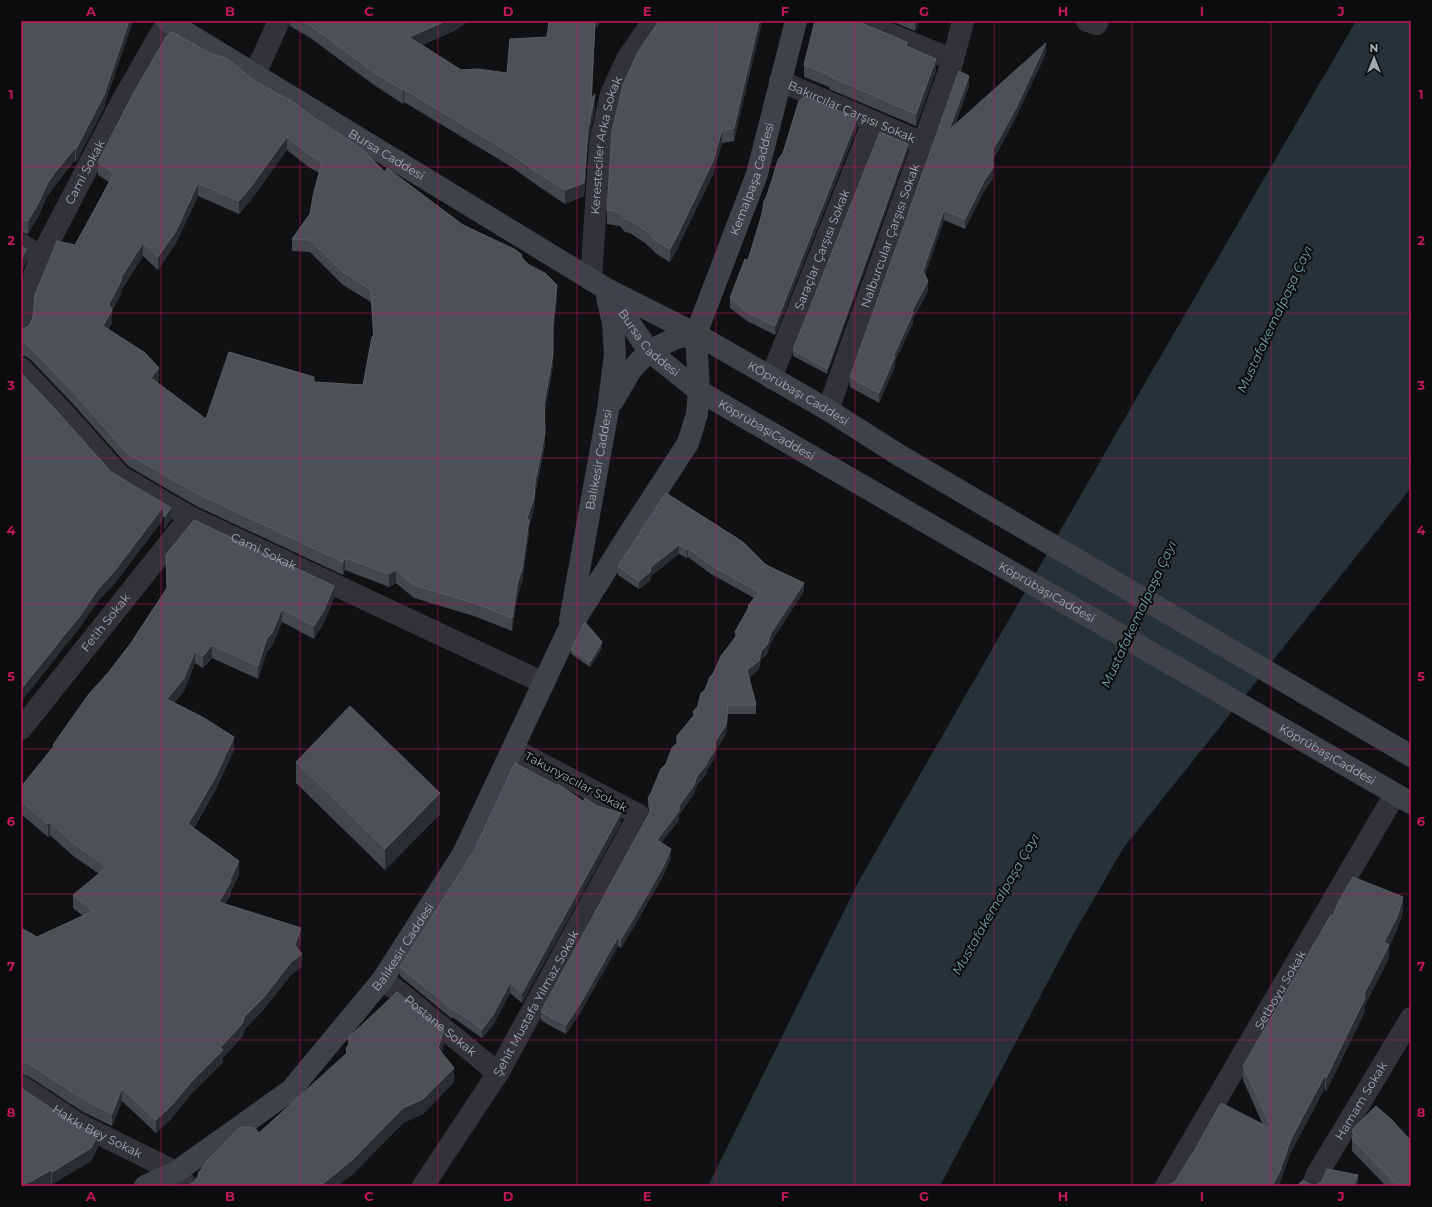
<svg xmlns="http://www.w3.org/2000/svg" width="1432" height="1207" font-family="Montserrat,sans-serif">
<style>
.water{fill:#263237}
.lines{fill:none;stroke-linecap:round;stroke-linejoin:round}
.street{stroke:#313337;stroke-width:22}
.secondary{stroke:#3f4348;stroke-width:22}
.wall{fill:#43464a;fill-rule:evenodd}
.shaded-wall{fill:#2a2d2f}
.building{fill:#4d5155;stroke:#5a5f64;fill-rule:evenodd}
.grid{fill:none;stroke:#c2185b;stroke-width:1;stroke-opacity:0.55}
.labels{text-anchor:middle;stroke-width:4;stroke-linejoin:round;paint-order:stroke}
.street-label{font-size:12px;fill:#a0aab4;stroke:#0b0c0d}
.water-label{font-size:13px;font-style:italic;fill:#72a2b4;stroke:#0b0c0d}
.neatline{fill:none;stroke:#c2185b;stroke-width:1.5}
.grid-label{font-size:13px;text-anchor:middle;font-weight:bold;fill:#c2185b}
</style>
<rect width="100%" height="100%" fill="#101112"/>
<path class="water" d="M1356,21H1411V488L1124,847L1071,938L940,1186H708L860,879L1152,371Z"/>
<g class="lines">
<g class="street">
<path d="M858,21L953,60"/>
<path d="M1087,21L1097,24L1098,21"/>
<path d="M255,74L279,21"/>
<path id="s1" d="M780,81L923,143"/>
<path d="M21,244L41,257"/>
<path id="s2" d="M591,280L600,143L611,94L627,59L653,21"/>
<path id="s3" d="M21,329L23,305L41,257L121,103L168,21"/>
<path id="s4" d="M21,368L64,413L120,476L190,517L544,683"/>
<path id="s5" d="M771,378L873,122"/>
<path id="s6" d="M828,410L953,60L963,21"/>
<path id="s7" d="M21,729L190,517"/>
<path id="s8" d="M383,979L498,1073"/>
<path id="s9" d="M21,1086L77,1123L176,1172L187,1186"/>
<path id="s10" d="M423,1186L498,1073L639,815L513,749"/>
<path id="s11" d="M1166,1186L1395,794"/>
<path id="s12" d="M1313,1186L1316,1176L1411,1018"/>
</g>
<g class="secondary">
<path id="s13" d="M167,21L605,288L696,334L828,410L899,455L1411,756"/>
<path id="s14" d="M607,290L649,351L699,391L1411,803"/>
<path d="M613,401L631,370L649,351L676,338L696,334"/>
<path id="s15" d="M570,620L608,410L615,354L613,323L607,297"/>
<path id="s16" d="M145,1186L176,1172L291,1090L383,979L463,854L568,631L627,537L688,443L697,414L699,391L696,334L757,174L796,21"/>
</g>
</g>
<path class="wall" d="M21,21H133L105,103V106L76,162L75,160L53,188L46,198L38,217L28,234L21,232Z
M290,21H468L454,31L422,45L461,70L507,73L547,37L549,21H602L595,29L592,99L595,108L588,142L584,196L565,204L541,188L510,166L404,102L403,104L374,85L309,37L290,26Z
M762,21L734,141L722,143L713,174L677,249L670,262L658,255L645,243L630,233L625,232L620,226L607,224V210Z
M891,21H919L915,31Z
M907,46L936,71L916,126L829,89V87L804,77V65Z
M1046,53L1016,117L998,151L993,159V178L984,191L965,229L944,220L925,275L928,291L913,319V323L895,361V366L879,403L850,387V377L969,86L955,125Z
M253,80L385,172L463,225L522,258L557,298L553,334V366L544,416L545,445L535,495L534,510L529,526V533L522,582L518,594L512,631L474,616L414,598L396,583L389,587L345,570L343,575L196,506L128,466L73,404L30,359L25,356H21V328H26L31,323L75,245L109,182L98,175V162ZM287,150L307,166L319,173L310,214L292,239V251L310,252L343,285L371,302L373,335L363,385L314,382L206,419L157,382L159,380L108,329L112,323V311L121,294L122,289L143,256L158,270L176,243L198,196L239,214L250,201Z
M857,128L775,335L747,321L730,308V298L748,260L762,214Z
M908,150L827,374L793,356V350Z
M666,493L804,591L771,642L767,654L761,659L759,669L749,678L756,705V714H728L726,734L715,751V758L707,770V773L697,785L694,794L679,815V820L661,843L671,858L663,876L632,930L621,948L618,946L580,1013L566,1034L547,1024L541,1020V1011L650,812L648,807V798L651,793L666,764L677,743L693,716V712L698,706L705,690L713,674L735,637V632L748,610V606L754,598L711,574L688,557L687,558L679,554L651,576L650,581L639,589L618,575V566Z
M166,555L334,598L324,622L314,639L282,622L272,646L267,651L258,679L212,658L203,668L195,663L184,691L174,703L234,750L215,791L194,828L239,874L231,891V894L225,904L301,941L298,949L302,966L291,975L264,1009L245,1029L242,1037L223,1058V1062L192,1093L171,1119L156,1133L122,1101L112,1126L83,1112L28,1076L21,1074V928L37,937L83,916L73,908V895L99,874L72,855L50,835L48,837L21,814V787L53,747V745L131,643L167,589Z
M602,648L590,667L571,654V649Z
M296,762L440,814L385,870L296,783Z
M583,801L621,823L522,1003L510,993L493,1025L482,1038L452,1017V1019L400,976V967Z
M1403,911L1397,930L1389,946V958L1365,1005V1011L1326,1092L1325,1088L1291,1152L1173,1183L1263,1125L1243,1080V1066L1333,916Z
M348,1038L444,1045L441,1053L454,1082L423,1114L403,1123L352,1175L259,1133L346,1054V1049L348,1046Z
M21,1088L98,1147L91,1161L52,1184L51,1183L46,1186H21Z
M1352,1130L1411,1186H1386L1352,1151Z"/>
<path class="shaded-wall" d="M129,21H133L105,103V106L76,162V149L104,95Z
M446,21H468L454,31L409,50V37Z
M595,21H602L595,29L591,113V100Z
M759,21H762L734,141V128Z
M915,21H919L915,31Z
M1046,43V53L1016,117L998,151L993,159V149Z
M936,59V71L916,126V114Z
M969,76V86L949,140V130Z
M404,89V102L403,104V90Z
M595,94V108L588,142L584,196L565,204V190L588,129Z
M857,119V128L775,335V326Z
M722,130V143L713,174L677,249L670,262V249Z
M287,137V150L250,201L239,214V201Z
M908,144V150L827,374V369Z
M75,148V160L53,188L46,198L38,217L28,234V221L46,186L53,175Z
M993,168V178L984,191L965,229V219L984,181Z
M198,183V196L176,243L158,270V257Z
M944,210V220L923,281V271Z
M143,243V256L122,289L121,294L112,311V323L103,338V326L109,304L122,276Z
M26,249V262L21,275V262Z
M928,281V291L913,319V323L895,361V366L879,403V393L894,355L912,311Z
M557,285V298L553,334V366L544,417V404Z
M159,368V380L151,391V378Z
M545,433V445L535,495L534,510L529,526V533L522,582L518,594L512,631V618L527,518L535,482Z
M163,507V520L113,586L99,600L79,629L21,702V689L99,588Z
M171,508V520L164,530V517Z
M679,545V554L651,576L650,581L639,589V581L651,567Z
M688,548V557L687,558V550Z
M345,558V570L343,575V562Z
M396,570V583L389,587V574Z
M804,583V591L771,642L767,654L761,659L759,669L747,679V670L761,651L771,633Z
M334,586V598L324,622L314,639V626Z
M282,609V622L272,646L267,651L258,679V666L267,638Z
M602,642V648L590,667V662Z
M212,645V658L203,668V656Z
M195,651V663L184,691L167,712V699Z
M728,705V714L726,734L715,751V758L707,770V773L697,785L694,794L679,815V820L657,849V840L679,806L697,776L715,742Z
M234,737V750L215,791L188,837V824Z
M440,793V814L385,870V849Z
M621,813V823L522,1003V993Z
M50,822V835L48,837V824Z
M671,849V858L663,876L632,930L621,948V939Z
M239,861V874L231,891V894L219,915V902Z
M1403,897V911L1397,930L1389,946V958L1365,1005V1011L1326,1092V1078L1384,942Z
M301,928V941L295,958V945Z
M618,937V946L580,1013L566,1034V1025Z
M302,954V966L291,975L264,1009L245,1029L242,1037L223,1058V1062L192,1093L171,1119L156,1133V1120L192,1081L220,1048L245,1016L291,962Z
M510,983V993L493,1025L482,1038V1029Z
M444,1030V1045L438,1063V1048Z
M454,1068V1082L423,1114L403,1123L352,1175L338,1186H320L403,1108Z
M1325,1075V1088L1291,1152L1279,1186H1272L1291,1139Z
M122,1088V1101L112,1126V1114Z
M98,1135V1147L91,1161L52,1184V1172Z
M51,1170V1183L46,1186H21V1185Z
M1358,1175V1186H1354Z"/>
<path class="building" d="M21,21H129L104,95L105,93L76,149L75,148L53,175L46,186L38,204L28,221L21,219Z
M304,21H446L409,37L461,70L478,69L507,73L510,39L547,37L549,21H595L591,100L595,94L588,129L584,183L565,190L541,175L510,153L404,89L403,90L374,72Z
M659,21H759L734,128L722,130L713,161L677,236L670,249L658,242L645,230L630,220L625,219L620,212L607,210L612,131L623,85L638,52Z
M815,21H856L907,42L906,46L936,59L916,114L829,76L830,75L804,65Z
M172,32L213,55L224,57L234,64L253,80L293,102L314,118L346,138L364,151L385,172L387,168L463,225L514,249L521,254L522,258L529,265L545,273L557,285L553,321V354L544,404L545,433L535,482L534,498L527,518L529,520L522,569L518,581L512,618L474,603L414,585L396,570L389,574L345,558L343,562L196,493L128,454L73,392L30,347L25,343H21V328H26L31,323L33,317L35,295L57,241L75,245L95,209L114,173L98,162L132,96L166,37ZM287,137L307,153L322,162L313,196L310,214L292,239L310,240L343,272L371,290L374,335L372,337L363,385L314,382V377L229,352L206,419L151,378L159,368L144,352L103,326L112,310L109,304L121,281L122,276L143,243L158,257L176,231L198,183L239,201L250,188Z
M1046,43L1016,108L998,141L993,149V168L984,181L965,219L944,210L923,271L928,281L912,311L913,313L894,355L895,356L879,393L850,377L959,71L969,76L949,130Z
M805,96L857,119L775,326L747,312L730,298L745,259L748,260L762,214L764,201L766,198L772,180L778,160L783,153L799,101Z
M880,132L908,144L827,369L793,350Z
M21,246L26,249L21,262Z
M21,373L55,409L111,472L171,508L164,517L163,507L113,573L99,588L79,617L21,689Z
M666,493L743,542L766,565L804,583L771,633L767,645L761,651L759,661L747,670L756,705H728L726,725L715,742V750L707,762V764L697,776L694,785L679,806V811L657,840L671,849L663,867L632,921L621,939L618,937L580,1004L566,1025L547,1015L541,1011L650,812L651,805L648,798L651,793L661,769L666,764L672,748L677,743V736L695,714L693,712L698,706L701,693L705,690L710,677L713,674L721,656L738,634L735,632L749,607L748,606L759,592L711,565L688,548L687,550L679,545L651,567L650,572L639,581L618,566Z
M194,520L334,586L324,610L314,626L282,609L272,633L267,638L258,666L212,645L203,656L195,651L184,678L167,699L204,718L234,737L215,778L188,824L239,861L230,880L231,881L219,902L301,928L295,945L302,954L291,962L264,997L245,1016L242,1024L220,1048L223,1050L192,1081L171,1106L156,1120L122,1088L112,1114L83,1099L28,1063L21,1061V928L37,937L93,911L73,895L107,867L72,842L50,822L48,824L21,801V787L54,746L53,745L89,694L108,673L131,643L167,588L166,555Z
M585,622L602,642L590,662L571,649Z
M350,706L440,793L385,849L296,762Z
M515,763L557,785L558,784L583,801L585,798L597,806L621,813L522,993L510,983L493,1015L482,1029L452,1008V1009L400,967L474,851Z
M1353,877L1403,897L1397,917L1384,942L1389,945L1364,994L1365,998L1326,1078L1325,1075L1291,1139L1279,1173L1272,1186H1167V1185L1173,1183L1177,1179L1191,1155L1194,1152L1204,1133L1221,1103L1272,1129L1243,1066L1331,915L1333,916L1339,901Z
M397,992L444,1030L438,1048L454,1068L423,1099L403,1108L352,1160L320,1186H321H187L195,1181L198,1176L199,1172L208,1160L240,1127L255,1128L259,1133L347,1053L346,1049L350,1042L348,1038Z
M21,1088L70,1121L98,1135L91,1148L52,1172L51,1170L30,1182L21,1185Z
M1376,1106L1392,1120L1411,1141V1186H1398L1352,1139L1355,1135L1352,1130Z
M1327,1169L1358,1175L1354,1186H1297L1303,1180L1309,1184L1316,1185L1322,1181Z"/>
<path class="grid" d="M161,21V1186M300,21V1186M438,21V1186M577,21V1186M716,21V1186M855,21V1186M994,21V1186M1132,21V1186M1271,21V1186M21,167H1411M21,313H1411M21,458H1411M21,604H1411M21,749H1411M21,894H1411M21,1040H1411"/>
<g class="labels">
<g class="street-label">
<text dy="4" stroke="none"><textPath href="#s1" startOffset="78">Bakırcılar Çarşısı Sokak</textPath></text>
<text dy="4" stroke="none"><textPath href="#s2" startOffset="136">Keresteciler Arka Sokak</textPath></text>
<text dy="4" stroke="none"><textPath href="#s13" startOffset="257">Bursa Caddesi</textPath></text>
<text dy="4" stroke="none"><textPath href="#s3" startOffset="171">Cami Sokak</textPath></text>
<text dy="4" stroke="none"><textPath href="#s16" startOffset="1213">Kemalpaşa Caddesi</textPath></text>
<text dy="4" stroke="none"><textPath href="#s6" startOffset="185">Nalburcular Çarşısı Sokak</textPath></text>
<text dy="4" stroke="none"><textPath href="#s5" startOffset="138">Saraçlar Çarşısı Sokak</textPath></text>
<text dy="4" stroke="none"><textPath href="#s14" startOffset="68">Bursa Caddesi</textPath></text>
<text dy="4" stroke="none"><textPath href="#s13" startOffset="733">KÖprübaşı Caddesi</textPath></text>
<text dy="4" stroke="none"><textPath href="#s14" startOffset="216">KöprübaşıCaddesi</textPath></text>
<text dy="4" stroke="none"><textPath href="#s15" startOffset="163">Balıkesir Caddesi</textPath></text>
<text dy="4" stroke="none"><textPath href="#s4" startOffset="309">Cami Sokak</textPath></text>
<text dy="4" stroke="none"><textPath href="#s14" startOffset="540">KöprübaşıCaddesi</textPath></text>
<text dy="4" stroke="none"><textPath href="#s7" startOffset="136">Fetih Sokak</textPath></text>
<text dy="4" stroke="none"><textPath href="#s14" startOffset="864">KöprübaşıCaddesi</textPath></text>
<text transform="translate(576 782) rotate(28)" y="4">Takunyacılar Sokak</text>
<text dy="4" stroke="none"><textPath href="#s16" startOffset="357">Balıkesir Caddesi</textPath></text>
<text dy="4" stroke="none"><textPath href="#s11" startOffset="227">Setboyu Sokak</textPath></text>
<text dy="4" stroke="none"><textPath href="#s10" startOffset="215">Şehit Mustafa Yılmaz Sokak</textPath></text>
<text dy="4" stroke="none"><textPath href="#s8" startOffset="74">Postane Sokak</textPath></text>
<text dy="4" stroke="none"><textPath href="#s12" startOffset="98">Hamam Sokak</textPath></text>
<text dy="4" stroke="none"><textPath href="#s9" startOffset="89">Hakkı Bey Sokak</textPath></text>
</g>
<g class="water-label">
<text transform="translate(1274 319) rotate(-65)" y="5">Mustafakemalpaşa Çayı</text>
<text transform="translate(1138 614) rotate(-65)" y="5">Mustafakemalpaşa Çayı</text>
<text transform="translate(995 904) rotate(-60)" y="5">Mustafakemalpaşa Çayı</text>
</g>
</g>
<rect width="1432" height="1207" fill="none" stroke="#0b0c0d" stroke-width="44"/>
<g transform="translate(1374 58)" stroke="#0b0c0d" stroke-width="3" paint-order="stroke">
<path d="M0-3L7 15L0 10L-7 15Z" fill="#a0aab4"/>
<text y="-6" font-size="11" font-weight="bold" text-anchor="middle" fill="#a0aab4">N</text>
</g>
<rect x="22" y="22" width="1388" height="1163" class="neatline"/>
<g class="grid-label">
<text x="91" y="16">A</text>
<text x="230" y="16">B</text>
<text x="369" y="16">C</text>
<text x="508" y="16">D</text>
<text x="647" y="16">E</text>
<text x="785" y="16">F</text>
<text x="924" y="16">G</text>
<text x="1063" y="16">H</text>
<text x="1202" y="16">I</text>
<text x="1341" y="16">J</text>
<text x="11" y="99">1</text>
<text x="1421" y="99">1</text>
<text x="11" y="245">2</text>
<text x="1421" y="245">2</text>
<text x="11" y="390">3</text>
<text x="1421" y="390">3</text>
<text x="11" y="535">4</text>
<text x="1421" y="535">4</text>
<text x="11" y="681">5</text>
<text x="1421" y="681">5</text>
<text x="11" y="826">6</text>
<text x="1421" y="826">6</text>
<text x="11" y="971">7</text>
<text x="1421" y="971">7</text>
<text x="11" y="1117">8</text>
<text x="1421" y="1117">8</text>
<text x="91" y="1201">A</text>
<text x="230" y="1201">B</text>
<text x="369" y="1201">C</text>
<text x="508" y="1201">D</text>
<text x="647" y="1201">E</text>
<text x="785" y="1201">F</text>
<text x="924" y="1201">G</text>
<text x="1063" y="1201">H</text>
<text x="1202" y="1201">I</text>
<text x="1341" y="1201">J</text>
</g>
</svg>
